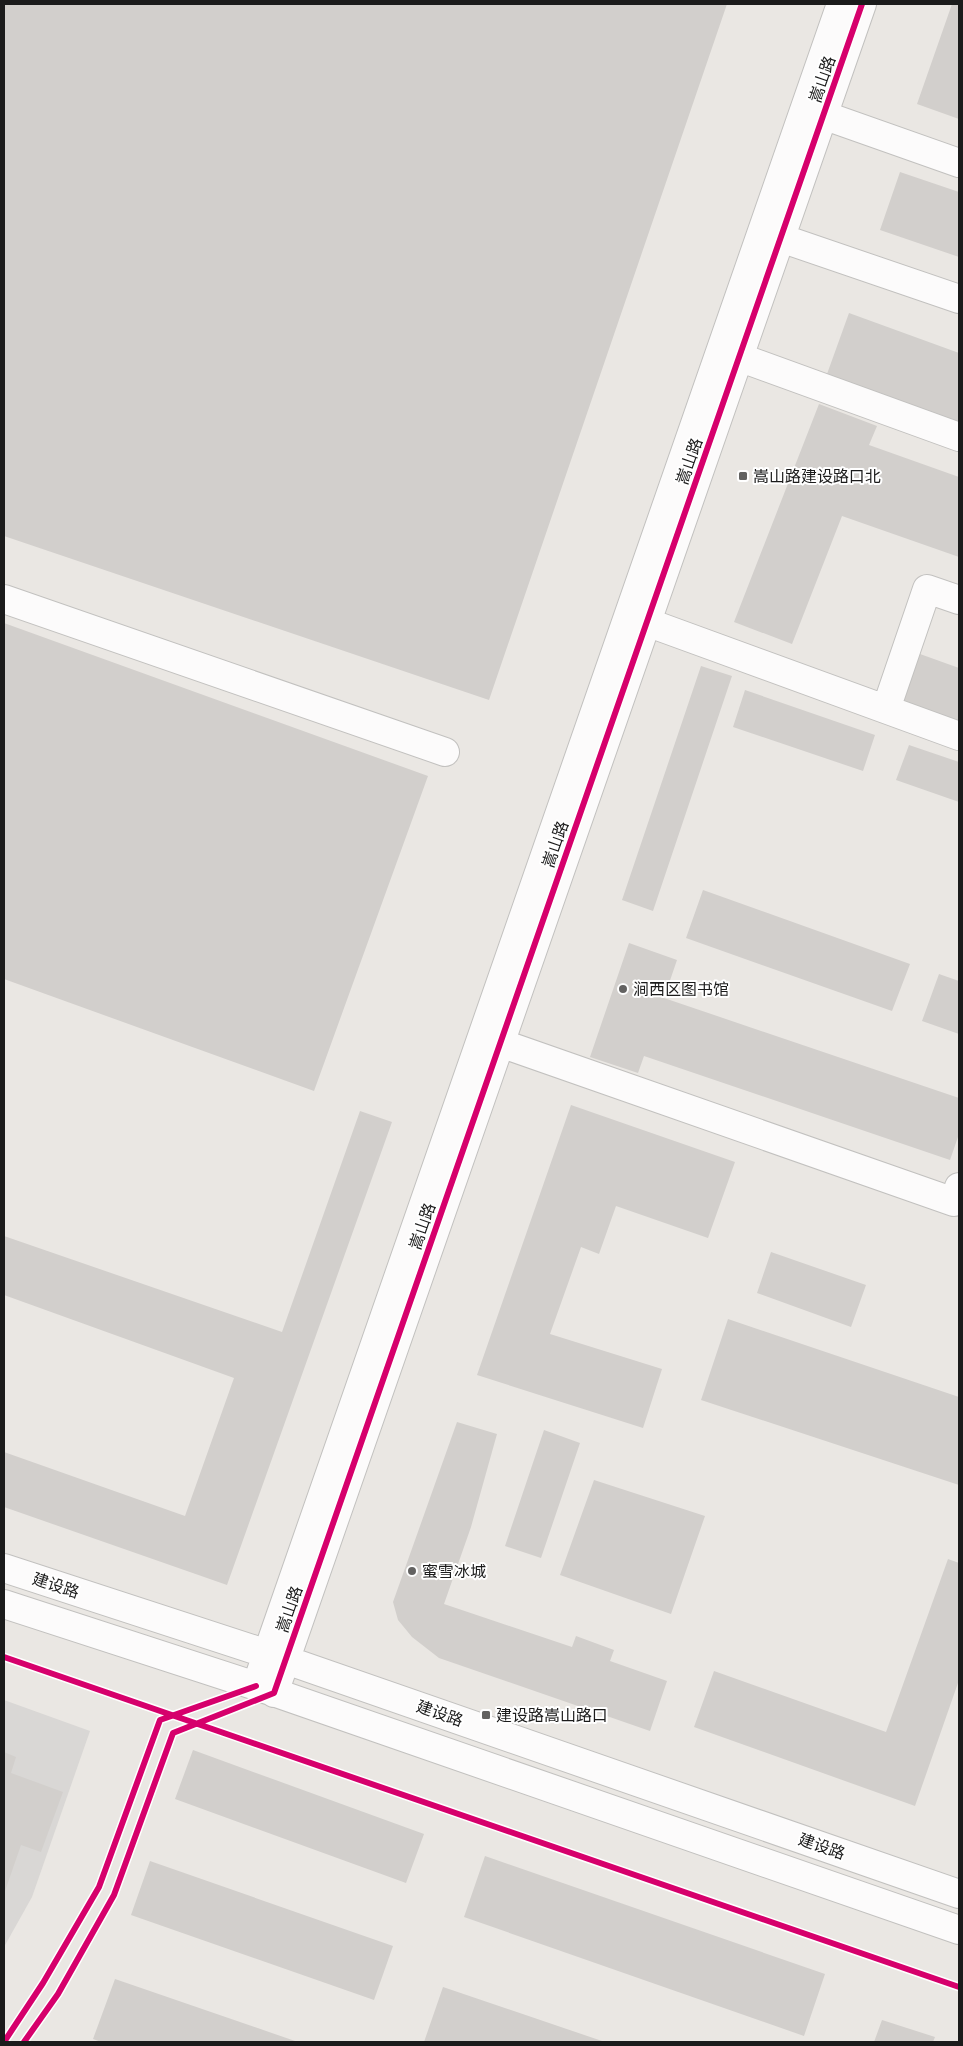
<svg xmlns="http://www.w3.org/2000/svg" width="963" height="2046" font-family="'Source Sans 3','Noto Sans SC',sans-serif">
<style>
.residential{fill:#d9d7d5}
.building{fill:#d2cfcc}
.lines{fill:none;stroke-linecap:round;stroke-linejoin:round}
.minor-casing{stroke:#c2c1bf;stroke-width:30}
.minor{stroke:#fcfbfb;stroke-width:28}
.cycleway-casing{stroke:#fff;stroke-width:9}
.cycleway{stroke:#d6006c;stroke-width:6}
.poi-dot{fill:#636261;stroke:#fff;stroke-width:2}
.labels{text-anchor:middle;stroke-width:4;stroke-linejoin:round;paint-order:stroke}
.street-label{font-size:16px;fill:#1b1b1b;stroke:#fff}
.poi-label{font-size:16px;fill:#1b1b1b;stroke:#fff;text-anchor:start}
</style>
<rect width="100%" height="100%" fill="#eae7e3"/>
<path class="residential" d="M4,1700L90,1731L32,1897L4,1947Z"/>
<path class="building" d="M4,4H727L489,700L4,536Z
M952,4H959V119L917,104Z
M900,172L959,192V257L880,230Z
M849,313L959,353V422L827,374Z
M819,404L877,426L869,445L959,477V557L842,516L792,644L734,622Z
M4,623L428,776L314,1091L4,979Z
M920,654L959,668V721L903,702Z
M701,666L732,676L653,911L622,900Z
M745,690L875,735L863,771L733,727Z
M909,745L959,762V802L896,780Z
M703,890L910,964L892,1011L686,938Z
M629,943L677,960L664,998L959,1098V1134L950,1160L644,1056L638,1073L590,1057Z
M939,974L959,981V1034L922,1021Z
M571,1105L735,1162L708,1238L616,1206L599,1254L581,1247L550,1334L662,1369L643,1428L477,1375Z
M360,1111L392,1122L227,1585L4,1507V1452L185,1516L234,1378L4,1295V1236L282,1332Z
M771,1252L866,1285L851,1327L757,1293Z
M728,1319L959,1397V1485L701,1400Z
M457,1422L497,1434L471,1527L444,1604L572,1647L576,1636L614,1650L610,1661L667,1681L650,1731L439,1658L412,1637L398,1620L393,1602Z
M544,1430L580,1443L541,1558L505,1546Z
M594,1480L705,1516L671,1614L560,1575Z
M948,1559L959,1563V1680L915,1806L694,1727L714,1671L886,1732Z
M193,1750L424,1834L406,1883L175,1799Z
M4,1752L16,1757L11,1773L63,1792L41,1852L21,1845L4,1894Z
M485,1856L825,1974L804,2036L464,1917Z
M150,1861L393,1946L374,2000L131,1915Z
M115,1979L298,2042H101L93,2039Z
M443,1987L605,2042H424Z
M882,2020L935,2037L933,2042H874Z"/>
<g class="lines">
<g class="minor-casing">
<path id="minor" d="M806,109L959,163
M763,232L959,299
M722,351L959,437
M4,599L445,752
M630,616L959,736
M886,709L927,589L959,600
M483,1037L954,1202L959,1187
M4,1568L286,1660L959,1894
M4,1604L256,1686L959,1930
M256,1686L841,4
M274,1693L862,4"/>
</g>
<use href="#minor" class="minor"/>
<g class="cycleway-casing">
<path id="cycleway" d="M4,1657L959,1987
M4,2042L43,1983L99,1887L160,1720L256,1686
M24,2042L58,1994L114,1895L173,1733L274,1693L862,4"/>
</g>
<use href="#cycleway" class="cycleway"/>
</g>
<g class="poi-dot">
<rect x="738" y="471" width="10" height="10" rx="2.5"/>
<circle cx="623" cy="989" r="5"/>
<circle cx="412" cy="1571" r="5"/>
<rect x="481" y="1710" width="10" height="10" rx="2.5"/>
</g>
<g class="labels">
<g class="street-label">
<text transform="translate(822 79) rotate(-71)" y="6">嵩山路</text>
<text transform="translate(689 461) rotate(-71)" y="6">嵩山路</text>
<text transform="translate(555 844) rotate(-71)" y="6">嵩山路</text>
<text transform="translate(422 1226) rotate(-71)" y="6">嵩山路</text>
<text transform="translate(56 1585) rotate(18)" y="6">建设路</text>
<text transform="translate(289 1609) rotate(-71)" y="6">嵩山路</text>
<text transform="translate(440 1713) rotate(19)" y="6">建设路</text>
<text transform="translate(822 1846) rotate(19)" y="6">建设路</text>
</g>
<g class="poi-label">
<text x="753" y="482">嵩山路建设路口北</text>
<text x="633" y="995">涧西区图书馆</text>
<text x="422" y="1577">蜜雪冰城</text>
<text x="496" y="1721">建设路嵩山路口</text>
</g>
</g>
<rect width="963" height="2046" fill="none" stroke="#1b1b1b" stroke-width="10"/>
</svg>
